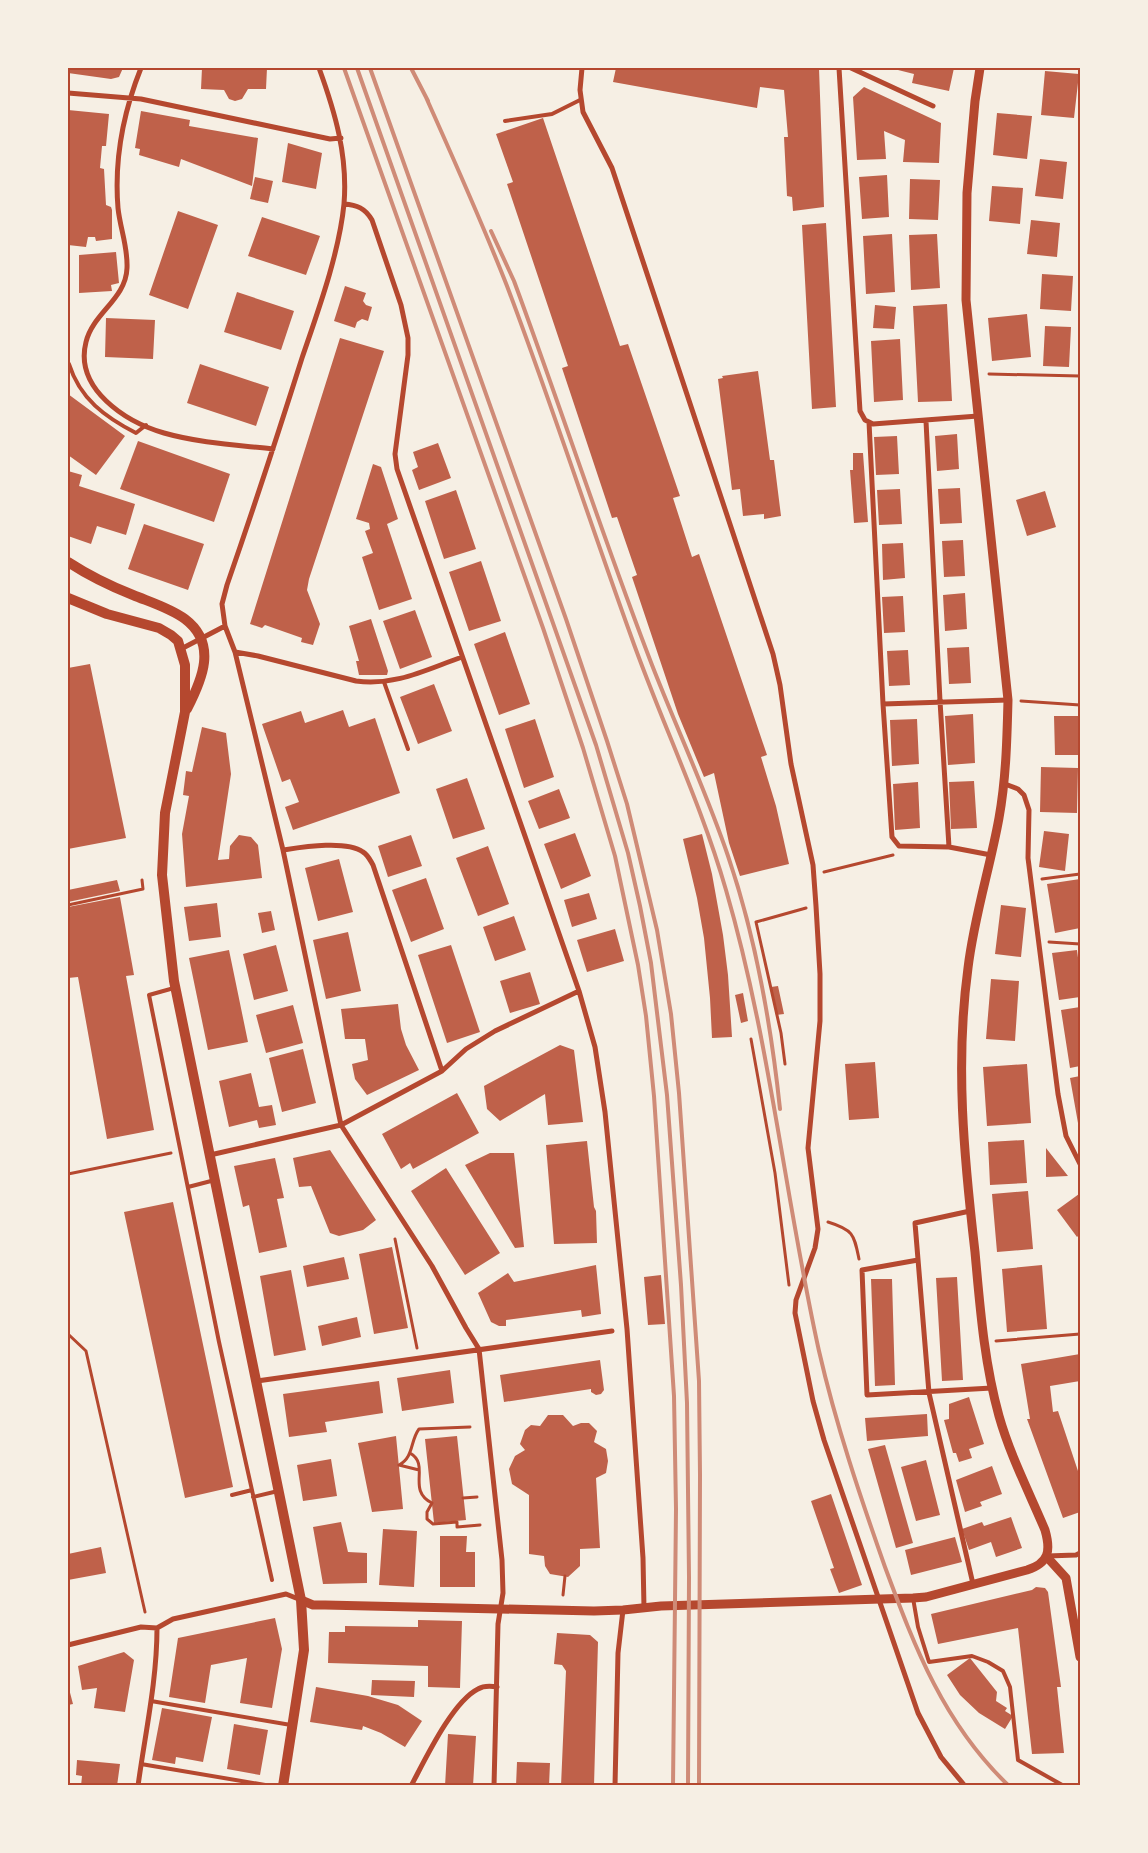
<svg xmlns="http://www.w3.org/2000/svg" width="1148" height="1853" font-family="Rubik,sans-serif">
<style>
.building{fill:#bf614a}
.lines{fill:none;stroke-linecap:round;stroke-linejoin:round}
.path{stroke:#b5482f;stroke-width:3}
.service{stroke:#b5482f;stroke-width:4}
.minor{stroke:#b5482f;stroke-width:5}
.tertiary{stroke:#b5482f;stroke-width:9}
.secondary{stroke:#b5482f;stroke-width:10}
.rail{stroke:#cf8b77;stroke-width:4}
.neatline{fill:none;stroke:#b5482f;stroke-width:2}
</style>
<rect width="100%" height="100%" fill="#f6efe4"/>
<path class="building" d="M68,68H123L119,77L111,79L68,73Z
M202,68H267L266,89H248L242,99L235,101L229,99L224,90L201,89Z
M616,68H819L824,207L793,211L792,197L787,196L784,137H788L784,90L760,87L757,108L613,82Z
M890,68H954L949,91L912,83L914,74Z
M1045,71L1079,74L1074,118L1041,115Z
M864,87L941,123L939,163L903,162L905,140L884,131L886,159L857,160L853,97Z
M68,110L109,114L106,146H102L100,168L104,169L106,205L111,207L112,210V239L96,241L95,237H88L86,247L68,245Z
M141,111L190,120L189,126L258,138L252,186L181,159L179,167L139,155L140,149L135,148Z
M997,113L1032,116L1027,159L993,155Z
M543,118L620,346L628,344L680,496L673,498L692,557L699,554L767,755L761,757L776,806L789,864L740,876L729,843L714,773L704,777L678,714L632,577L637,575L617,517L612,518L562,368L568,366L507,184L513,182L496,134Z
M288,143L322,153L316,189L282,182Z
M1040,159L1067,162L1063,199L1035,196Z
M887,175L889,217L862,219L859,177Z
M255,177L273,181L268,203L250,199Z
M910,179L940,180L938,220L909,219Z
M992,186L1023,188L1020,224L989,221Z
M178,211L218,225L188,309L149,295Z
M262,217L320,236L306,275L248,256Z
M1031,220L1060,223L1057,257L1027,254Z
M826,223L836,407L812,409L802,225Z
M892,234L895,292L866,294L863,236Z
M937,234L940,288L911,290L909,235Z
M116,252L119,283L111,285L112,291L79,293V255Z
M1042,274L1073,276L1071,311L1040,309Z
M345,286L366,293L363,301L366,305L372,307L368,321L362,319L357,322L355,328L334,321Z
M237,292L294,311L281,350L224,332Z
M947,304L952,401L918,402L913,306Z
M875,305L896,307L894,329L873,328Z
M1027,314L1031,357L992,361L988,318Z
M106,318L155,320L153,359L105,357Z
M1045,326L1071,327L1069,367L1043,366Z
M340,338L384,351L309,579L307,590L320,624L313,645L301,642L302,638L265,625L262,628L250,624Z
M900,339L903,400L874,402L871,341Z
M200,364L269,387L256,426L187,403Z
M758,371L770,460H774L781,516L764,519V514L743,516L740,489L732,490L718,379L723,378L722,376Z
M68,394L125,436L96,475L68,455Z
M957,434L959,469L937,471L935,436Z
M897,436L899,474L876,475L874,437Z
M138,441L230,474L214,522L120,489Z
M438,443L451,478L419,490L412,470L418,467L413,452Z
M853,453H863L868,522L854,523L850,470H853Z
M373,464L381,467L398,519L387,524L412,599L379,610L362,557L373,553L365,531L370,529L369,523L356,519Z
M68,471L82,475L79,486L135,504L126,535L97,526L91,544L68,536Z
M960,488L962,523L940,524L938,489Z
M900,489L902,524L879,525L877,490Z
M456,490L476,549L444,559L425,501Z
M1045,491L1056,527L1027,536L1016,500Z
M144,524L204,544L188,590L128,569Z
M963,540L965,576L944,577L942,541Z
M903,543L905,578L883,580L882,544Z
M481,561L501,621L469,631L449,572Z
M965,593L967,629L945,631L943,595Z
M903,596L905,632L884,633L882,597Z
M415,610L432,657L400,669L383,621Z
M371,619L388,671L387,675H359L356,661H359L349,626Z
M505,632L530,704L499,715L474,644Z
M969,647L971,683L949,684L947,648Z
M908,650L910,685L889,686L887,651Z
M90,664L126,838L68,849V668Z
M434,684L452,731L418,744L400,697Z
M343,710L349,727L375,718L400,793L293,830L285,807L299,802L290,779L282,782L262,724L301,711L305,723Z
M973,714L975,763L948,765L945,716Z
M1054,716H1080V755H1055Z
M535,719L554,777L524,788L505,729Z
M917,719L919,764L892,766L890,720Z
M202,727L226,733L231,774L218,860L229,859L230,846L239,835L251,837L258,845L262,878L186,887L182,834L189,796L183,795L186,771L192,772Z
M1041,767L1078,768L1077,813L1040,812Z
M467,778L485,829L453,839L436,789Z
M974,781L977,828L951,829L949,782Z
M918,782L920,828L895,830L893,784Z
M559,789L570,818L539,829L528,801Z
M1044,831L1069,834L1065,871L1039,867Z
M575,833L591,876L561,889L544,844Z
M702,834L712,874L723,935L728,975L732,1037L712,1038L710,998L704,938L697,898L683,839Z
M411,835L422,866L388,877L378,846Z
M488,846L509,904L478,916L456,858Z
M339,859L353,912L318,921L305,868Z
M426,878L444,929L411,942L392,890Z
M1080,879V928L1055,933L1047,884Z
M117,880L120,891L68,902V890Z
M589,893L597,919L572,927L564,900Z
M120,897L134,975L126,976L154,1130L107,1139L78,977L68,978V907Z
M217,903L221,937L189,941L184,907Z
M1001,905L1026,908L1021,957L995,954Z
M271,911L275,930L262,933L258,913Z
M514,916L526,950L495,961L483,927Z
M615,929L624,961L587,972L577,940Z
M348,932L361,991L326,999L313,940Z
M276,945L288,991L254,1000L243,954Z
M451,945L480,1032L447,1043L418,955Z
M229,950L248,1042L208,1050L189,958Z
M1077,950L1080,973V997L1059,1000L1052,953Z
M530,972L540,1004L510,1013L500,981Z
M991,979L1019,981L1015,1041L986,1039Z
M778,986L784,1014L776,1015L771,987Z
M743,993L748,1021L741,1023L735,995Z
M398,1004L401,1029L406,1045L419,1070L367,1095L355,1079L352,1064L368,1060L365,1039H345L341,1009Z
M293,1005L303,1043L266,1053L256,1015Z
M1080,1007V1066L1070,1068L1061,1010Z
M560,1045L574,1050L583,1122L548,1125L545,1094L500,1121L487,1109L484,1086Z
M303,1049L316,1103L282,1112L269,1058Z
M875,1062L879,1118L849,1120L845,1064Z
M1027,1064L1031,1123L987,1126L983,1067Z
M251,1073L259,1107L272,1105L276,1125L259,1128L257,1120L229,1127L219,1081Z
M1080,1076V1122L1078,1123L1070,1078Z
M457,1093L479,1133L413,1169L410,1163L401,1169L382,1134Z
M1024,1140L1027,1183L990,1185L988,1142Z
M587,1141L594,1207L596,1211L597,1243L554,1244L546,1145Z
M1046,1148L1068,1176L1046,1177Z
M330,1150L376,1220L363,1230L339,1236L330,1233L311,1186L299,1187L293,1158Z
M490,1153H514L524,1247L515,1248L465,1165Z
M275,1158L284,1198L277,1199L287,1247L259,1253L249,1205L243,1207L234,1166Z
M446,1168L500,1253L465,1275L411,1191Z
M1028,1191L1033,1249L997,1252L992,1194Z
M1079,1194L1080,1196V1234L1077,1237L1057,1210Z
M173,1202L233,1487L185,1498L124,1212Z
M392,1247L408,1328L374,1334L359,1254Z
M344,1257L349,1279L307,1287L303,1266Z
M596,1265L601,1314L582,1317L581,1310L506,1320V1326H499L491,1322L478,1293L508,1273L514,1282Z
M1042,1265L1047,1329L1007,1332L1002,1269Z
M291,1270L306,1350L274,1356L260,1276Z
M661,1275L665,1324L648,1325L644,1277Z
M957,1277L963,1380L942,1381L936,1278Z
M871,1279H892L895,1385L875,1386Z
M357,1317L361,1337L322,1346L318,1326Z
M1080,1354V1381L1050,1386L1053,1412L1058,1411L1080,1477V1512L1063,1518L1027,1419H1030L1021,1364Z
M600,1360L604,1390L601,1394L596,1395L591,1392V1389L504,1402L500,1375Z
M450,1370L454,1403L402,1411L397,1378Z
M379,1381L383,1413L325,1422L327,1432L289,1437L283,1394Z
M969,1397L984,1444L969,1449L972,1458L959,1462L956,1453H953L944,1420L949,1419V1404Z
M927,1414L928,1436L867,1441L865,1418Z
M548,1415H563L573,1426L581,1423H589L597,1431L594,1442L606,1449L608,1461L606,1473L596,1478L600,1548L580,1549V1566L568,1577L550,1574L545,1566L544,1556L529,1554V1495L512,1484L509,1469L515,1456L525,1450L520,1444L525,1430L531,1425L540,1426Z
M396,1436L403,1509L372,1512L358,1443Z
M457,1436L466,1520L434,1523L425,1439Z
M885,1445L913,1543L896,1548L868,1449Z
M331,1459L337,1496L303,1501L297,1465Z
M926,1460L940,1515L916,1521L901,1467Z
M992,1466L1002,1494L980,1502L982,1506L965,1512L956,1480Z
M831,1494L862,1585L839,1593L830,1569L834,1568L811,1501Z
M1011,1517L1022,1548L996,1557L991,1542L969,1550L962,1529L982,1522L984,1526Z
M341,1522L348,1552L367,1553V1583L323,1584L313,1527Z
M383,1529L417,1531L414,1587L379,1585Z
M440,1536H467L466,1552H475V1587H440Z
M955,1537L962,1562L911,1575L905,1550Z
M101,1547L106,1573L68,1580V1554Z
M1036,1587L1045,1588L1048,1592L1061,1687H1057L1064,1753L1032,1754L1018,1628L938,1644L931,1614L1032,1590Z
M275,1618L282,1649L272,1708L240,1703L247,1658L211,1665L205,1703L169,1697L178,1638Z
M418,1620L462,1621L460,1688L428,1687V1666L328,1663L329,1632H345V1626L418,1627Z
M557,1633L590,1635L598,1642L594,1786H561L566,1671L562,1665L554,1664Z
M124,1652L134,1660L125,1712L94,1708L97,1688L82,1690L78,1666Z
M970,1658L997,1692L996,1701L1007,1708L1005,1711L1013,1716L1005,1729L979,1713L960,1695L947,1675Z
M372,1680L415,1681L414,1697L371,1695Z
M68,1685L73,1704L68,1705Z
M316,1687L368,1696L398,1705L422,1721L405,1747L381,1733L363,1726L362,1730L310,1722Z
M162,1708L212,1717L203,1762L176,1757L175,1764L152,1760Z
M234,1724L268,1730L260,1775L227,1769Z
M448,1734L476,1736L473,1786H445Z
M77,1760L120,1764L117,1786H81L82,1776L76,1775Z
M517,1762L550,1763L549,1786H516Z"/>
<g class="lines">
<path class="path" d="M989,374L1080,376
M1021,701L1080,705
M824,872L893,855
M1042,879L1080,874
M68,905L143,889L142,880
M1049,942L1080,944
M751,1039L775,1173L789,1285
M785,1064L781,1033L756,922L806,908
M68,1174L171,1153
M828,1222C854,1230 854,1235 859,1259
M395,1239L417,1348
M68,1334L86,1351L145,1612
M996,1341L1080,1334
M410,1453C431,1465 406,1490 432,1503L427,1512V1519L433,1524L457,1522V1527L480,1525
M399,1465C414,1457 410,1441 419,1429L470,1427
M399,1465L419,1470
M463,1498L477,1497
M563,1595L565,1576"/>
<path class="service" d="M505,121L552,114L580,100
M69,364C80,399 105,417 136,433L146,425
M384,682L408,749
M174,988L149,995L219,1342L272,1580
M188,1187L215,1180
M232,1495L252,1490
M253,1497L278,1491
M913,1598L918,1627L929,1662L972,1656L988,1662L1003,1671L1010,1687L1018,1760L1064,1786
M151,1701L291,1725
M141,1764L271,1786"/>
<path class="minor" d="M141,68C123,113 114,159 118,208C120,228 128,247 127,268C126,299 93,313 86,342C74,389 126,422 164,433C199,443 237,445 273,449
M582,68L580,90L583,112L612,168L773,654L780,685L791,764L813,865L816,906L820,974V1021L808,1148L818,1229L815,1248L796,1300L795,1313L813,1401L824,1440L918,1713L941,1757L965,1786
M839,68L860,411L865,420L873,424L978,416
M851,68L933,106
M68,93L141,99L330,139L341,138
M344,204C357,205 365,208 372,220L401,305L408,338V355L395,454L397,469L579,991L595,1047L605,1112L627,1329L643,1558L644,1608
M926,421L940,701L949,847
M869,422L883,704L892,837L899,846L949,847L991,855
M225,626L235,652L258,656L356,681C396,686 425,670 462,657
M181,649L225,626L222,604L227,585C253,510 278,434 302,358C318,311 339,254 344,204C348,156 335,112 319,68
M235,652L283,850L341,1125L432,1266L466,1328L479,1349L502,1560L503,1593L498,1624L494,1786
M883,704L1008,700
M1005,784L1018,789L1024,795L1029,810L1028,858L1058,1094L1066,1136L1080,1164
M283,850C303,847 346,840 363,852C368,855 370,860 373,865L442,1071
M210,1155L341,1125L442,1071L466,1049L495,1031L579,991
M970,1211L915,1223L929,1393L973,1584
M918,1260L862,1270L867,1395L992,1388
M257,1381L612,1331
M1047,1556L1076,1555L1080,1553
M68,1645L141,1627L157,1628L173,1619L286,1594L301,1600
M138,1786C145,1734 157,1681 157,1628
M411,1786C425,1760 452,1702 478,1689C483,1686 491,1686 497,1687
M615,1786L618,1653L623,1610"/>
<path class="tertiary" d="M1046,1556L1066,1578L1080,1657
M301,1600L313,1605H325L594,1611L623,1610L661,1606L913,1598L926,1597L1027,1570C1049,1563 1051,1551 1045,1530C1029,1492 1010,1455 999,1416C984,1362 980,1307 975,1252C964,1157 955,1063 968,968C974,917 990,868 999,818C1006,779 1007,740 1008,700L966,300L967,193L975,101L980,68"/>
<path class="secondary" d="M68,562C88,575 110,586 133,595C150,602 170,608 185,619C218,644 202,680 187,709
M68,598L107,614L159,628L171,635L178,641L185,665V712L165,813L162,875L174,981L301,1600L304,1650L283,1786"/>
<path class="rail" d="M344,68L543,628L583,748L615,856L638,965L646,1016L654,1096L674,1396L676,1509L673,1786
M357,68L596,745L628,853L640,906L651,963L667,1095L681,1285L687,1403L689,1577L688,1786
M370,68L566,619L607,741L627,804L657,930L671,1014L679,1093L699,1381L700,1475L699,1786
M411,68L428,101
M425,95C453,158 482,222 507,286C551,402 589,520 631,636C661,721 701,803 726,890C770,1041 785,1198 819,1351C836,1425 860,1496 885,1567C915,1648 944,1724 1009,1786
M491,231L514,281C561,408 603,538 652,665C677,729 706,791 728,856C756,938 771,1024 780,1109"/>
</g>
<rect width="1148" height="1853" fill="none" stroke="#f6efe4" stroke-width="138"/>
<rect x="69" y="69" width="1010" height="1715" class="neatline"/>
</svg>
